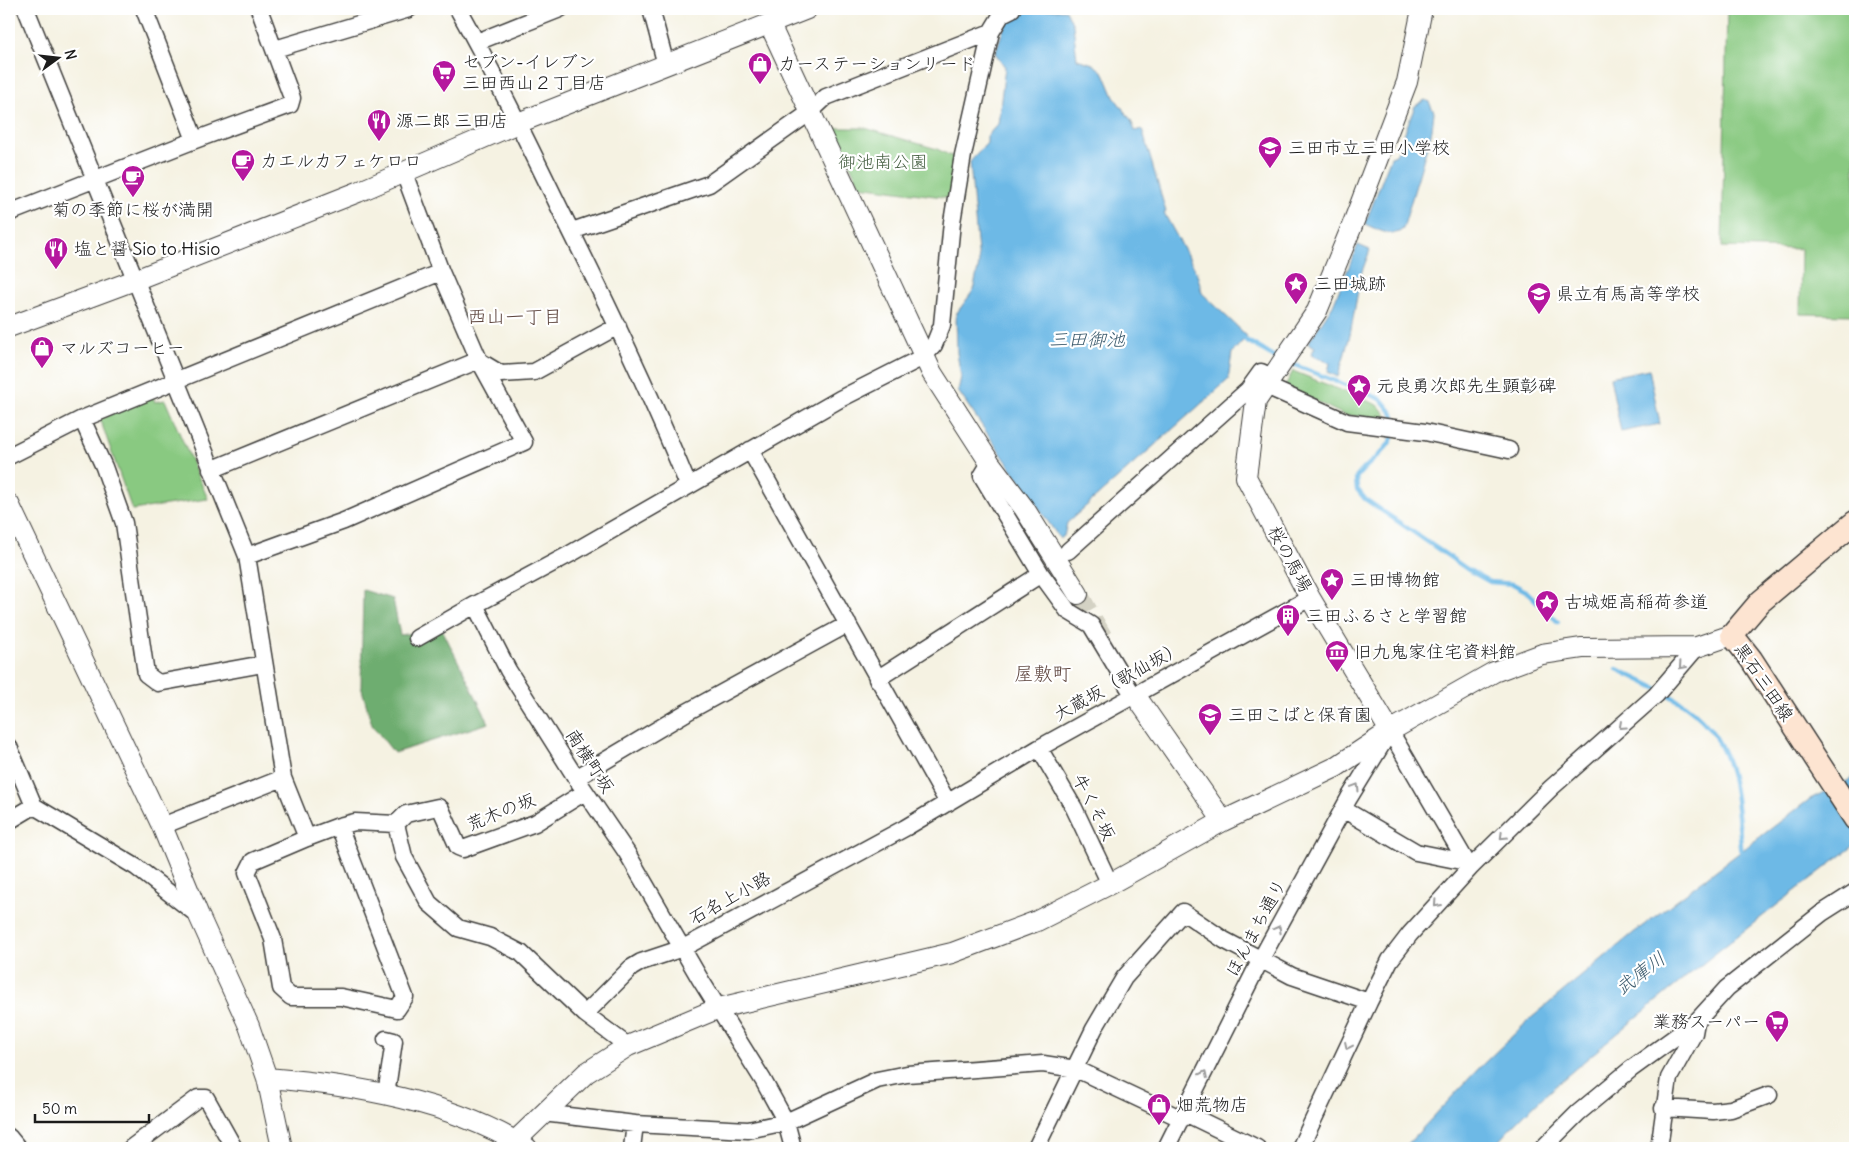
<svg xmlns="http://www.w3.org/2000/svg" width="1864" height="1157" font-family="Delius,'Klee One',sans-serif">
<style>
.green{fill:#89c981;stroke:#52724e}
.forest{fill:#6ead6f;stroke:#456446}
.water{fill:#6db9e6;stroke:#446a81}
.lines{fill:none;stroke-linecap:round;stroke-linejoin:round}
.stream{stroke:#6db9e6;stroke-width:4.5}
.tertiary-tunnel{stroke:#d4d2c4;stroke-width:20;stroke-dasharray:20 10;stroke-linecap:butt}
.minor-casing{stroke:#3d3c3a;stroke-width:19}
.tertiary-casing{stroke:#3d3c3a;stroke-width:22}
.secondary-casing{stroke:#3d3c3a;stroke-width:25}
.minor{stroke:#fff;stroke-width:16}
.tertiary{stroke:#fff;stroke-width:20}
.secondary{stroke:#fde4d1;stroke-width:22}
.oneway{stroke:#999}
.labels{text-anchor:middle;stroke-width:4.5;stroke-linejoin:round;paint-order:stroke}
.poi-label{font-size:18px;fill:#1c1c1c;stroke:#fff;text-anchor:start}
.park-label{font-size:18px;fill:#486144;stroke:#fff}
.street-label{font-size:18px;fill:#1c1c1c;stroke:#fff}
.neighbourhood-label{font-size:19px;fill:#5f4740;stroke:#fff}
.water-label{font-size:19px;font-style:italic;fill:#3c5b6d;stroke:#fff}
</style>
<rect width="100%" height="100%" fill="#fff"/>
<filter id="ink" filterUnits="userSpaceOnUse"><feTurbulence type="fractalNoise" baseFrequency=".02" numOctaves="2"/><feDisplacementMap in="SourceGraphic" scale="10" xChannelSelector="R" yChannelSelector="G"/><feConvolveMatrix kernelMatrix="1 2 1 2 8 2 1 2 1" color-interpolation-filters="sRGB"/></filter>
<filter id="wash" filterUnits="userSpaceOnUse"><feTurbulence type="fractalNoise" baseFrequency=".0096" numOctaves="4" result="noise"/><feDisplacementMap in="SourceGraphic" scale="20" xChannelSelector="R" yChannelSelector="G"/><feGaussianBlur stdDeviation="1.12" result="paint"/><feColorMatrix in="noise" values="0 0 0 0 0 0 0 0 0 0 0 0 0 0 0 0 0 1.4 0 .05"/><feComposite in="paint" operator="in"/></filter>
<g filter="url(#wash)">
<rect width="100%" height="100%" fill="#f5f2e2"/>
<path class="green" d="M1727,9H1855V315L1800,314L1801,249L1722,247Z
M833,128H865L937,149L957,159L950,198L860,186Z
M1293,371L1378,405L1386,415V419L1344,415L1285,386Z
M152,395L155,402L165,400L208,499L132,510L100,419Z"/>
<path class="forest" d="M363,590L393,599L400,635L442,629L489,723L394,753L372,725L361,686Z"/>
<path class="water" d="M1018,9L1066,10L1073,25L1077,59L1093,64L1104,73L1114,97L1131,120L1135,131L1142,129L1166,212L1164,213L1197,273L1202,293L1247,336L1232,353L1228,380L1067,523L1064,536L1060,539L958,391L961,377L957,353L956,314L973,291L979,264L970,162L987,143V136L998,124L1005,67L995,53L1008,17Z
M1425,100L1429,102L1434,112L1432,130L1403,229C1393,239 1376,229 1365,224L1391,157L1396,155L1415,106Z
M1358,245L1370,250L1361,274L1350,335L1338,377L1328,372L1330,363L1311,355L1315,347L1308,343L1333,305Z
M1649,369L1660,424L1621,432L1610,377Z
M1855,773V845C1779,903 1703,962 1629,1024C1582,1063 1533,1102 1492,1148H1404L1479,1068L1530,1019L1632,934L1810,799L1849,780Z"/>
<g class="lines">
<path class="stream" d="M1244,339L1278,359
M1287,362L1381,399L1393,414L1395,424
M1394,432C1391,450 1366,463 1356,478L1357,489L1365,499L1467,569L1490,582L1513,584L1526,591L1558,622
M1617,669L1656,688
M1663,692C1736,729 1735,784 1742,857"/>
</g>
</g>
<g filter="url(#ink)">
<g class="lines">
<path class="tertiary-tunnel" d="M1078,594L1103,638"/>
<g class="minor-casing">
<path id="minor" d="M26,9L247,556L283,778L307,838L339,826L405,997L397,1009L341,997H291L281,988L273,939L247,873L253,861L307,838
M144,9L195,140
M458,9C495,75 528,143 561,211C606,301 650,392 688,485
M651,9L666,65
M477,42L560,9
M275,49L409,9
M9,213L195,140L290,105L292,98L259,9
M572,231L709,184L809,113L826,97L991,32
M481,362L501,374L534,372L618,326
M1266,386L1347,422L1425,432L1509,450
M82,419L104,467L124,523L146,674L158,683L263,664
M750,450L948,803
M9,456L82,419L441,272
M990,463L982,476L1041,574L1068,611L1091,625L1133,695
M211,470L479,360
M1068,551L1248,390L1261,372L1272,377
M247,556L344,521L524,442L479,360L441,272L404,173
M417,638L475,605
M877,679L1041,574
M9,747L34,806L136,867L199,916
M1039,748L1074,808L1110,884
M576,778L687,712L848,624
M1343,809L1416,852L1466,862
M9,821L34,806
M396,824L406,814L438,807L441,809L458,847L463,849L535,823L585,792
M162,826L283,778
M339,826L355,822L396,824L404,857L429,903L458,928L490,937L521,953L585,1014L628,1046
M585,1014L631,968L641,962L683,948L905,828L1039,748L1310,598
M386,1095L394,1041L386,1039
M1663,1108L1713,1111L1731,1109L1769,1095
M543,1113L635,1124L748,1130L786,1122L877,1080L907,1074L1043,1064L1076,1069L1182,1119
M1185,1113L1257,1148
M9,1137L18,1148
M131,1148L198,1098H206L234,1148
M632,1148L635,1124
M793,1148L786,1122L763,1080L700,979L627,853L576,778L508,670L475,605L570,554L840,399L923,357L934,345L942,325L952,222L963,155L991,32L1002,14L1012,9
M1036,1148L1094,1029L1124,978L1183,912L1224,940L1292,976L1369,1002
M1166,1148L1261,959L1349,798L1390,731L1470,868
M1300,1148L1369,1002L1390,960L1410,934L1470,868L1551,788L1656,695L1697,647
M1543,1148L1578,1113L1631,1069L1696,1022L1727,988L1822,913L1855,892
M1659,1148L1669,1078L1694,1033L1696,1022"/>
</g>
<g class="tertiary-casing">
<path id="tertiary" d="M770,25L932,373L990,463L1024,508L1078,594
M9,327L135,280L358,192L518,123L807,9
M9,504L162,826L199,916L249,1026L267,1078L282,1148
M1140,702L1223,821
M1390,731L1310,598L1246,477L1256,401L1317,311L1352,226L1407,82L1422,9
M267,1078C356,1085 450,1101 527,1148
M508,1148L586,1073L628,1046L719,1008L952,953L1037,921L1110,884L1223,821L1336,767L1390,731L1494,672L1542,654L1582,648L1697,647L1732,635"/>
</g>
<g class="secondary-casing">
<path id="secondary" d="M1855,522L1760,602L1732,635L1751,659L1855,819"/>
</g>
<use href="#minor" class="minor"/>
<use href="#tertiary" class="tertiary"/>
<use href="#secondary" class="secondary"/>
</g>
<defs><path id="oneway-chevron" d="M-2-3.5L2.5 0L-2 3.5" fill="none" stroke-width="1.6" stroke-linecap="round" stroke-linejoin="round" transform="scale(1.25)"/></defs>
<g class="oneway">
<use href="#oneway-chevron" transform="translate(1682 666) rotate(132)"/>
<use href="#oneway-chevron" transform="translate(1622 726) rotate(138)"/>
<use href="#oneway-chevron" transform="translate(1356 787) rotate(-59)"/>
<use href="#oneway-chevron" transform="translate(1503 836) rotate(136)"/>
<use href="#oneway-chevron" transform="translate(1437 904) rotate(132)"/>
<use href="#oneway-chevron" transform="translate(1278 929) rotate(-61)"/>
<use href="#oneway-chevron" transform="translate(1348 1046) rotate(115)"/>
<use href="#oneway-chevron" transform="translate(1204 1074) rotate(-64)"/>
</g>
</g>
<defs>
<g id="shop-pin" transform="scale(1.25)"><path d="M0 17L-7.5 6A9.5 9.5 0 1 1 7.5 6Z" fill="#b5179e" stroke="#fff"/><path d="M-5-2.5h2.3a2.7 3.5 0 0 1 5.4 0H5L5.5 6h-11ZM-1.5-2.5h3a1.5 2.3 0 0 0-3 0Z" fill="#fff"/></g>
<g id="supermarket-pin" transform="scale(1.25)"><path d="M0 17L-7.5 6A9.5 9.5 0 1 1 7.5 6Z" fill="#b5179e" stroke="#fff"/><path d="M-6-5.5h2.5l.6 2H6L4.5 2H-2.5L-4.4-4H-6ZM-1.5 3.2a1.3 1.3 0 1 0 .1 0ZM3 3.2a1.3 1.3 0 1 0 .1 0Z" fill="#fff"/></g>
<g id="restaurant-pin" transform="scale(1.25)"><path d="M0 17L-7.5 6A9.5 9.5 0 1 1 7.5 6Z" fill="#b5179e" stroke="#fff"/><path d="M-5-6h1v4h1v-4h1v4h1v-4h1v5L-1.5 .5V6h-2V.5L-5-1ZM5-6V6H3V1.5H1.5Q1.5-4 5-6Z" fill="#fff"/></g>
<g id="school-pin" transform="scale(1.25)"><path d="M0 17L-7.5 6A9.5 9.5 0 1 1 7.5 6Z" fill="#b5179e" stroke="#fff"/><path d="M0-5L7-2L0 1L-7-2ZM-4 1L0 2.5L4 1V4Q0 6-4 4Z" fill="#fff"/></g>
<g id="cafe-pin" transform="scale(1.25)"><path d="M0 17L-7.5 6A9.5 9.5 0 1 1 7.5 6Z" fill="#b5179e" stroke="#fff"/><path d="M-5.5-4.5H6V0H3Q3 3.5 0 3.5H-2.5Q-5.5 3.5-5.5 0ZM3-3.2v2h1.7v-2ZM-6 4.5H4V6H-6Z" fill="#fff"/></g>
<g id="sight-pin" transform="scale(1.25)"><path d="M0 17L-7.5 6A9.5 9.5 0 1 1 7.5 6Z" fill="#b5179e" stroke="#fff"/><path d="M0-6L1.8-2.2L6-1.7L2.9 1.2L3.7 5.4L0 3.3L-3.7 5.4L-2.9 1.2L-6-1.7L-1.8-2.2Z" fill="#fff"/></g>
<g id="building-pin" transform="scale(1.25)"><path d="M0 17L-7.5 6A9.5 9.5 0 1 1 7.5 6Z" fill="#b5179e" stroke="#fff"/><path d="M-4-6H4V6H1V3H-1V6H-4ZM-2.5-4.3h1.7v1.8h-1.7ZM.8-4.3h1.7v1.8H.8ZM-2.5-1h1.7V.8h-1.7ZM.8-1h1.7V.8H.8Z" fill="#fff"/></g>
<g id="museum-pin" transform="scale(1.25)"><path d="M0 17L-7.5 6A9.5 9.5 0 1 1 7.5 6Z" fill="#b5179e" stroke="#fff"/><path d="M0-6L6-3V-2H-6V-3ZM-5-1h2V3h-2ZM-1-1h2V3h-2ZM3-1h2V3H3ZM-6 4H6V6H-6Z" fill="#fff"/></g>
</defs>
<g fill-rule="evenodd">
<use href="#shop-pin" x="760" y="64"/>
<use href="#supermarket-pin" x="444" y="72"/>
<use href="#restaurant-pin" x="379" y="121"/>
<use href="#school-pin" x="1270" y="148"/>
<use href="#cafe-pin" x="243" y="161"/>
<use href="#cafe-pin" x="133" y="177"/>
<use href="#restaurant-pin" x="56" y="249"/>
<use href="#sight-pin" x="1296" y="284"/>
<use href="#school-pin" x="1539" y="294"/>
<use href="#shop-pin" x="42" y="348"/>
<use href="#sight-pin" x="1359" y="386"/>
<use href="#sight-pin" x="1332" y="580"/>
<use href="#sight-pin" x="1547" y="602"/>
<use href="#building-pin" x="1288" y="616"/>
<use href="#museum-pin" x="1337" y="652"/>
<use href="#school-pin" x="1210" y="715"/>
<use href="#supermarket-pin" x="1777" y="1022"/>
<use href="#shop-pin" x="1159" y="1105"/>
</g>
<g class="labels">
<g class="poi-label">
<text x="462" y="68">セブン-イレブン<tspan x="462" dy="21">三田西山２丁目店</tspan></text>
<text x="778" y="70">カーステーションリード</text>
<text x="396" y="127">源二郎 三田店</text>
<text x="1288" y="154">三田市立三田小学校</text>
<text x="260" y="167">カエルカフェケロロ</text>
<text x="133" y="216" text-anchor="middle">菊の季節に桜が満開</text>
<text x="74" y="255">塩と醤 Sio to Hisio</text>
<text x="1314" y="290">三田城跡</text>
<text x="1556" y="300">県立有馬高等学校</text>
<text x="60" y="354">マルズコーヒー</text>
<text x="1376" y="392">元良勇次郎先生顕彰碑</text>
<text x="1350" y="586">三田博物館</text>
<text x="1564" y="608">古城姫高稲荷参道</text>
<text x="1306" y="622">三田ふるさと学習館</text>
<text x="1354" y="658">旧九鬼家住宅資料館</text>
<text x="1228" y="721">三田こばと保育園</text>
<text x="1760" y="1028" text-anchor="end">業務スーパー</text>
<text x="1176" y="1111">畑荒物店</text>
</g>
<g class="park-label">
<text x="883" y="168">御池南公園</text>
</g>
<g class="street-label">
<text transform="translate(1290 559) rotate(62)" y="6">桜の馬場</text>
<text transform="translate(1118 681) rotate(-29)" y="6">大蔵坂（歌仙坂）</text>
<text transform="translate(1764 682) rotate(56)" y="6">黒石三田線</text>
<text transform="translate(590 761) rotate(57)" y="6">南横町坂</text>
<text transform="translate(1094 807) rotate(63)" y="6">牛くそ坂</text>
<text transform="translate(501 812) rotate(-22)" y="6">荒木の坂</text>
<text transform="translate(730 898) rotate(-29)" y="6">石名上小路</text>
<text transform="translate(1256 928) rotate(-62)" y="6">ほんまち通り</text>
</g>
<g class="neighbourhood-label">
<text x="515" y="323">西山一丁目</text>
<text x="1043" y="680">屋敷町</text>
</g>
<g class="water-label">
<text x="1087" y="346">三田御池</text>
<text transform="translate(1640 973) rotate(-37)" y="7">武庫川</text>
</g>
</g>
<rect width="1864" height="1157" fill="none" stroke="#fff" stroke-width="30"/>
<g transform="translate(58 58) rotate(75)" stroke="#ffffff" stroke-width="4" paint-order="stroke">
<path d="M0-4L9 19L0 12L-9 19Z" fill="#1c1c1c"/>
<text y="-8" font-size="14" font-weight="bold" text-anchor="middle" fill="#1c1c1c">N</text>
</g>
<path d="M35 1114v8h114v-8" fill="none" stroke="#1c1c1c" stroke-width="2.5"/>
<text x="42" y="1114" font-size="15" fill="#1c1c1c" stroke="#ffffff" stroke-width="4" paint-order="stroke">50 m</text>
</svg>
